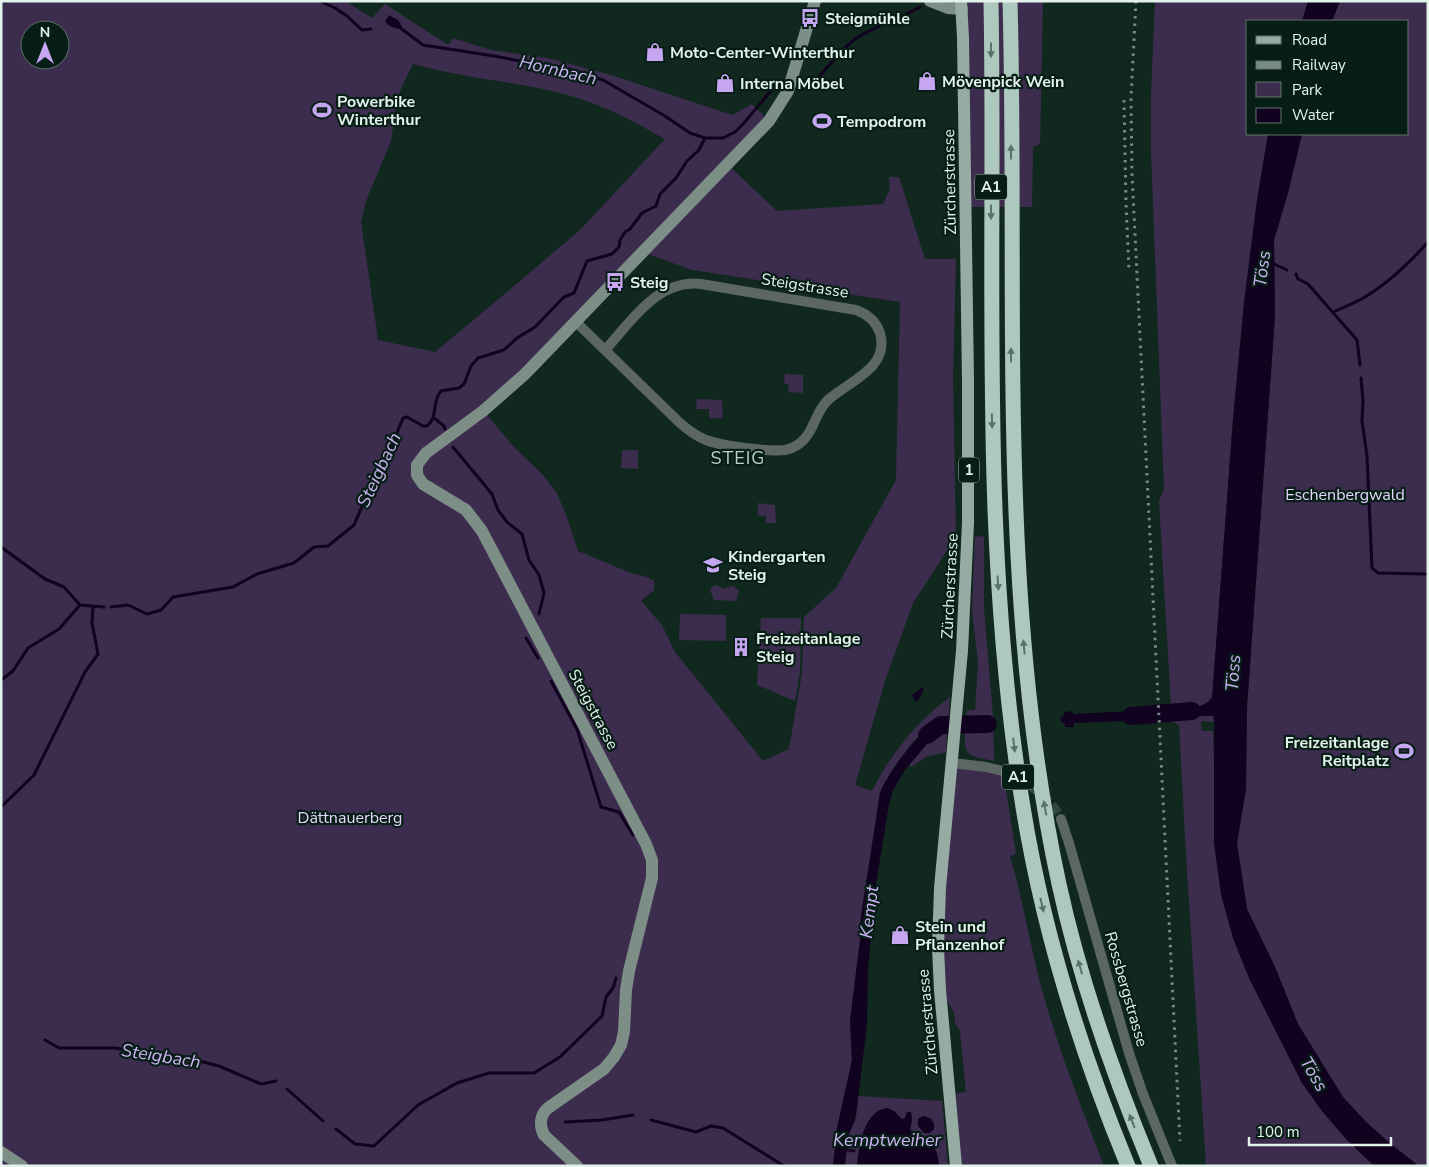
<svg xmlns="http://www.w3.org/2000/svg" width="1429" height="1167" font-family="'Nunito Sans',sans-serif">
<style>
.green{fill:#3c2d4e;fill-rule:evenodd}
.water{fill:#110220}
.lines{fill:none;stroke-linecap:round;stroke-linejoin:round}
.stream{stroke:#110220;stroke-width:3}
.river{stroke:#110220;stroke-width:18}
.minor-tunnel{stroke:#31463e;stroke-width:10;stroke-dasharray:10 5;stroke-linecap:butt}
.minor{stroke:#5c6762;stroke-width:10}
.secondary{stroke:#7d8e87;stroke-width:12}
.primary{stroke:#96aca3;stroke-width:12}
.motorway{stroke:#adc8bc;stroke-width:15}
.rail{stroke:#798b84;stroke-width:3;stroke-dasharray:2.5 5;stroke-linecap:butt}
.oneway{fill:#5a7369}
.labels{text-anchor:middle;stroke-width:4.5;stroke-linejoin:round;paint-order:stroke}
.shield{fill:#071e16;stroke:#a2b2ac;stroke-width:1}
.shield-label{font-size:15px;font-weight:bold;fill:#e4f2ec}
.poi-label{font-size:16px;font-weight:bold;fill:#e4f2ec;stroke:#071e16;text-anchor:start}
.street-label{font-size:16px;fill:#e4f2ec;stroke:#071e16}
.park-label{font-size:16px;fill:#e6d6fe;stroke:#071e16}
.water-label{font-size:18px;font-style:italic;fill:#ceb3f4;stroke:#071e16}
.neighbourhood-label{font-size:18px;letter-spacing:1px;fill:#b7d2c6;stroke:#071e16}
</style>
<rect width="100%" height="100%" fill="#11281f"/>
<path class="green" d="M1,1H345L372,18L385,4L448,45L453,38L491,50L548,58L611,75L732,115L752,104L769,121L727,164L777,211L883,204L890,189L889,177H899L925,259H956L953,378L956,537L913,603L885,681L855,785L872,791C890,755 917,721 950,697L948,720C943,720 937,720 933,724C914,736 889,772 880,793L861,916L860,940L850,1021L852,1060L837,1128L833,1166H1ZM30,30H60V60H30ZM413,64C429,68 446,72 462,75C498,82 535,85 571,96C604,105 635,122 665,139L581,229L507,292L435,352L378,340L361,222L366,201L391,141L397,100L403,84ZM642,252L692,270L900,302L896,480L836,588L804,617L802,673L789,749L763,761L675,652L662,625L641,601L654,590V580H650V578L631,573L578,551L565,512L556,492L542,474L512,445L484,411Z
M961,1H1043L1040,144L1033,147L1032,207H966Z
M1155,1H1308L1302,21H1248V134H1268L1257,200L1244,303L1233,419L1213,689C1213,693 1213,698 1210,701C1203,709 1179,708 1169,708L1171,706L1159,501L1164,489L1151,152V94Z
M1340,1H1428V1166H1419L1392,1145L1366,1122L1343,1097L1322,1065L1298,1024L1275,967L1247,909L1237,843L1246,789L1247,707L1275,316L1274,240L1288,193L1302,134H1408V21H1332Z
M785,374L803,375V393L788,392L789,384H784Z
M697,399L722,400L723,418H709V409H696Z
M622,450H638V469L621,468Z
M758,503L775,505L776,523H766V516L758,515Z
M984,536V608L993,716L994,761C970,756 963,757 965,730L985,728L973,720H966L967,710H975L978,663L972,611L975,537Z
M717,585L723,589L733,586L739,591L736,601L714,600L710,590L712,587Z
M680,614L726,615V641L679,640Z
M761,618H801L800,672L795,701L757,685Z
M1201,715L1213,716L1214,722L1201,721L1202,731H1213L1215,797L1233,938L1249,978L1302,1083L1322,1111L1346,1139L1374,1166H1206L1187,872L1179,725L1170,721V719H1182Z
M947,729L946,752L926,757L911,767L909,764C918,753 931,731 947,729Z
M953,763L1003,771L1016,854L1010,856C1022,897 1029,938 1039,979C1056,1043 1080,1104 1104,1166H956L949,1094L966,1092L960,1031L955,1023L954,1012L940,990Z
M858,1096L942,1101L948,1166H939C937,1140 929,1145 912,1132L910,1127L912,1120L909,1111L906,1113L905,1118L902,1119L894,1111L887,1108L868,1124L861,1141L857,1166H845L848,1136L856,1117ZM922,1117C930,1116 935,1121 934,1129L923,1131L917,1123L919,1118Z"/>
<path class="water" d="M1308,1H1340L1332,21H1302Z
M389,15L398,20L402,27L401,28C397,30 387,26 385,21Z
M1268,134H1302L1288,193L1274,240L1275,316L1247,707L1246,789L1237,843L1247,909L1275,967L1298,1024L1343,1097L1366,1122L1392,1145L1419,1166H1374L1346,1139L1322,1111L1302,1083L1249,978L1233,938L1221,895L1214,843V717L1213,716C1198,715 1184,719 1170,719L1169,708C1182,708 1205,710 1212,697L1233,419L1244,303L1257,200Z
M922,687L924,689L918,701H915L912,695Z
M1153,710L1154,720L1074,723V727H1065V724L1060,720L1061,717L1065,715L1064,712L1073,711V714Z
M941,720H948L947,729L941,730L933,737L905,770L893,790L889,804L874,896L868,971L867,1024L857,1108L855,1120L848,1136L845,1166H833L837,1128L852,1060L850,1021L860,940L861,916L880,793C887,774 922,726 941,720Z
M966,720L985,721L988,726L985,728L965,730Z
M887,1108L894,1111L902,1119L905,1118L907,1112H911L912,1120L910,1130C914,1134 916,1134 921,1136C934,1143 938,1151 939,1166H857C859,1147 863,1111 887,1108Z
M923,1116C931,1117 935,1121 934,1129L930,1133H924L918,1126V1119Z"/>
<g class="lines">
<path class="stream" d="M322,2L335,8L347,16L362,30L371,29
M399,27L423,45L494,56L536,64L562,67L603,80L665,116L690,133L705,138H723L735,132L744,123L774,87L778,86
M799,89C820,84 836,52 854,40C874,26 899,19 920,7
M1272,263L1287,270
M1296,274L1298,279L1308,284L1357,340L1360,365
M1333,312C1344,307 1355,303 1365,297C1387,284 1411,261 1428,242
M1361,378L1363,401L1362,421L1367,456L1372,568L1378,573L1428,574
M434,418L444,426L445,429
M453,447L492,494L498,510L507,522L522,534L529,560L539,575L544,593L539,614
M1,547L45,579L64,587L80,605L104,607
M111,607L128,605L147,614L161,610L173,597L233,587L257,574L294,563L314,547L328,546L354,525L372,484L381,472L403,418L407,417L423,426H427C439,416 431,402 441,391L459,388L464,384L471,366L478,358L504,350L517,338L535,327L564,297L574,293L587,261L612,254L619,247L620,240L625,232L630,229L642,213L656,206L660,194L676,178L687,161L699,150L705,138
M526,638L538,658
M1,680L13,671L28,648L59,629L80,605
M551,681L577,729L601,807L619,812L633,835
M1,807L34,775L85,672L98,654L92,623L93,606
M45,1040L59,1048H114L180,1056L219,1066L261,1084L276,1081
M287,1089L323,1121
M651,1120L696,1132L711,1126L723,1128L784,1166
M565,1122L602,1120L633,1115
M336,1129L355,1144L374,1146L418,1105L457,1083L489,1073H534L560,1057L602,1016L606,997L613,988L616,978
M844,1149L854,1151"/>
<path class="river" d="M1131,716L1192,711
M927,735L941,725L988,724"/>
<path class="minor-tunnel" d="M1003,771C1027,780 1048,796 1061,819"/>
<path class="minor" d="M576,322L680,423C688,430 696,436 706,440C721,446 769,452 785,450C790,449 795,447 799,444C814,433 815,412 828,400C849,381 890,368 880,333C876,321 867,314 856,310L701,284C657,279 631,322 605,350
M953,763L986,767L1003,771
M1061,819L1069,843L1129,1053L1143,1094L1172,1166"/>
<path class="secondary" d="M930,1L948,8L962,9
M1,1152L22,1166
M577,1166L544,1135C539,1125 540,1115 548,1108L604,1069L614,1057L621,1045L624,1032L626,990L629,971L652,878V860L646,844L482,531L466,510L423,484L417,475V465L426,453L483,411L525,374L769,121L788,91L815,1"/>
<path class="primary" d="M956,1166L940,990L938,948L940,888L962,651L968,523V381L963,38L961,1"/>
<path class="motorway" d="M991,1C996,270 979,540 1023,807C1043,931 1080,1050 1128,1166
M1010,1C1018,296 996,593 1059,884C1080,981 1113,1074 1151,1166"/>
<path class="rail" d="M1136,1L1131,98L1132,174L1180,1141
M1124,100L1126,204L1129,270"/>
</g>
<defs><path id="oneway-solid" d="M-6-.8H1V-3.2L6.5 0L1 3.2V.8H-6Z" transform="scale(1.25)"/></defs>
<g class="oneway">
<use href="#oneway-solid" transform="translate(991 50) rotate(90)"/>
<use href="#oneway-solid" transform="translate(1011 152) rotate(-90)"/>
<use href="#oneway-solid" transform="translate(991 212) rotate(90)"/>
<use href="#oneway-solid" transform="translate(1011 355) rotate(-90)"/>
<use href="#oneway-solid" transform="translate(992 421) rotate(89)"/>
<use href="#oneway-solid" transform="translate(998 583) rotate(86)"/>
<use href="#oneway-solid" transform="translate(1024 647) rotate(-95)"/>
<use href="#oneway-solid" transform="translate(1014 745) rotate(83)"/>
<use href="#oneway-solid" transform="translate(1045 808) rotate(-100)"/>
<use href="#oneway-solid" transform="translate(1042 905) rotate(77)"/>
<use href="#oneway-solid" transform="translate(1080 967) rotate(-106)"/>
<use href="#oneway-solid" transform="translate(1132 1121) rotate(-111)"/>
</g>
<defs>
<g id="bus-bare" transform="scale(1.5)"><path d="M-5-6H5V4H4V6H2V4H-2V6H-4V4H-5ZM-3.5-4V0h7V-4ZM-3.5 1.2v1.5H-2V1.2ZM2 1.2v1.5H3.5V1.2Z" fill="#c6a6f0" stroke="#071e16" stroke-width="2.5" paint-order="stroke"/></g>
<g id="shop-bare" transform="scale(1.5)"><path d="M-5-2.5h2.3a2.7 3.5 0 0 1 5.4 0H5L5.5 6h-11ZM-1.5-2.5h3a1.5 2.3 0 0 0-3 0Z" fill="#c6a6f0" stroke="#071e16" stroke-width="2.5" paint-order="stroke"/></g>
<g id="stadium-bare" transform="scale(1.5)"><path d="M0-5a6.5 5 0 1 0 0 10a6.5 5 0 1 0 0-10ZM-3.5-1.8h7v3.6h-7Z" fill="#c6a6f0" stroke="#071e16" stroke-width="2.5" paint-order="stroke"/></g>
<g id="school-bare" transform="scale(1.5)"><path d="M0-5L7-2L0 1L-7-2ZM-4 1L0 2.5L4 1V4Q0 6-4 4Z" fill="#c6a6f0" stroke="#071e16" stroke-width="2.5" paint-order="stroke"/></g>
<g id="building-bare" transform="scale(1.5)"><path d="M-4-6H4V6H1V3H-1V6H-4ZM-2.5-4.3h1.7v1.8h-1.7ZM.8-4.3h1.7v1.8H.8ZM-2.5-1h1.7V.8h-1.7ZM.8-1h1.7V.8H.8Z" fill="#c6a6f0" stroke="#071e16" stroke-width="2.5" paint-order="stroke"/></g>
</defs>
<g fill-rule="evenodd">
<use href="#bus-bare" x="810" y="18"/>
<use href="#shop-bare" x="655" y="52"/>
<use href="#shop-bare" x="927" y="81"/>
<use href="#shop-bare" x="725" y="83"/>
<use href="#stadium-bare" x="322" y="110"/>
<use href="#stadium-bare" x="822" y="121"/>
<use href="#bus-bare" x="615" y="282"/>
<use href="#school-bare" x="713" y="565"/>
<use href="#building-bare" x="741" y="647"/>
<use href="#stadium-bare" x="1404" y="751"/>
<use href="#shop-bare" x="900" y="935"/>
</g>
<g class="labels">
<g class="shield">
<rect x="975" y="174.5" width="32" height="25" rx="4"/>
<rect x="959" y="457.5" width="20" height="25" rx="4"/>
<rect x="1002" y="764.5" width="32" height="25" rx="4"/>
</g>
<g class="shield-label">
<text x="991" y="192">A1</text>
<text x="969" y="475">1</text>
<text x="1018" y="782">A1</text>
</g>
<g class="poi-label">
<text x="825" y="24">Steigmühle</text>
<text x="670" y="58">Moto-Center-Winterthur</text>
<text x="942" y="87">Mövenpick Wein</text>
<text x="740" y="89">Interna Möbel</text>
<text x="337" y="107">Powerbike<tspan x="337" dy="18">Winterthur</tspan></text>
<text x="837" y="127">Tempodrom</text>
<text x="630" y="288">Steig</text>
<text x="728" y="562">Kindergarten<tspan x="728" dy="18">Steig</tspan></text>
<text x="756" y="644">Freizeitanlage<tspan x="756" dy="18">Steig</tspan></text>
<text x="1389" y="748" text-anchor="end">Freizeitanlage<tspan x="1389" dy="18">Reitplatz</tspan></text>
<text x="915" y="932">Stein und<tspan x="915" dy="18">Pflanzenhof</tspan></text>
</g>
<g class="street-label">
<text transform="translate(949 182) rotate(-91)" y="6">Zürcherstrasse</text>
<text transform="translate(805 285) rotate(9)" y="6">Steigstrasse</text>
<text transform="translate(949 586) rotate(-87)" y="6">Zürcherstrasse</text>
<text transform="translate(594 709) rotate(62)" y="6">Steigstrasse</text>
<text transform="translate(1127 989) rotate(74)" y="6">Rossbergstrasse</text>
<text transform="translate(927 1022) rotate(-95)" y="6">Zürcherstrasse</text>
</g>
<g class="park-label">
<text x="1345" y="500">Eschenbergwald</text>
<text x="350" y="823">Dättnauerberg</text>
</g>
<g class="water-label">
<text transform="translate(558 70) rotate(13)" y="6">Hornbach</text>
<text transform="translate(1262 269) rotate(-83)" y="6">Töss</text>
<text transform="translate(379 470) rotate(-65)" y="6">Steigbach</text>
<text transform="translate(1233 673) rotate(-86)" y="6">Töss</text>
<text transform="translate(869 912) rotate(-83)" y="6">Kempt</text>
<text transform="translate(161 1056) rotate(9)" y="6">Steigbach</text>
<text transform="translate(1314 1074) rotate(59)" y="6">Töss</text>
<text x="887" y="1146">Kemptweiher</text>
</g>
<g class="neighbourhood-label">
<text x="738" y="464">STEIG</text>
</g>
</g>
<rect width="1429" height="1167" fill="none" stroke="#e4f2ec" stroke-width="5"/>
<rect x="1246" y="20" width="162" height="115" fill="#071e16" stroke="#5f736c"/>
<rect x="1256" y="36" width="25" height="8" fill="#96aca3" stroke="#5f736c"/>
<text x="1292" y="45" font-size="15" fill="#e4f2ec">Road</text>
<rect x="1256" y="61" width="25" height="8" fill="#798b84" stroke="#5f736c"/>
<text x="1292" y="70" font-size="15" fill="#e4f2ec">Railway</text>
<rect x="1256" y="82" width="25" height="15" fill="#3c2d4e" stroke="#5f736c"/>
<text x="1292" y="95" font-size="15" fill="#e4f2ec">Park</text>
<rect x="1256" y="108" width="25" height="15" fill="#110220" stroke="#5f736c"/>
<text x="1292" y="120" font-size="15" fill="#e4f2ec">Water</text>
<g transform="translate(45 45)"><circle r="24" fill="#071e16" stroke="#5f736c"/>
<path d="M0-4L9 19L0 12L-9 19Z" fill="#c6a6f0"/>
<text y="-8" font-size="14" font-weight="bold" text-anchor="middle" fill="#e4f2ec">N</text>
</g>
<path d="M1249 1137v8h142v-8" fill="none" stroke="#e4f2ec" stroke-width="2.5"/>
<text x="1256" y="1137" font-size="15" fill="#e4f2ec" stroke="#071e16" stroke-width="4" paint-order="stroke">100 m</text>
</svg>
